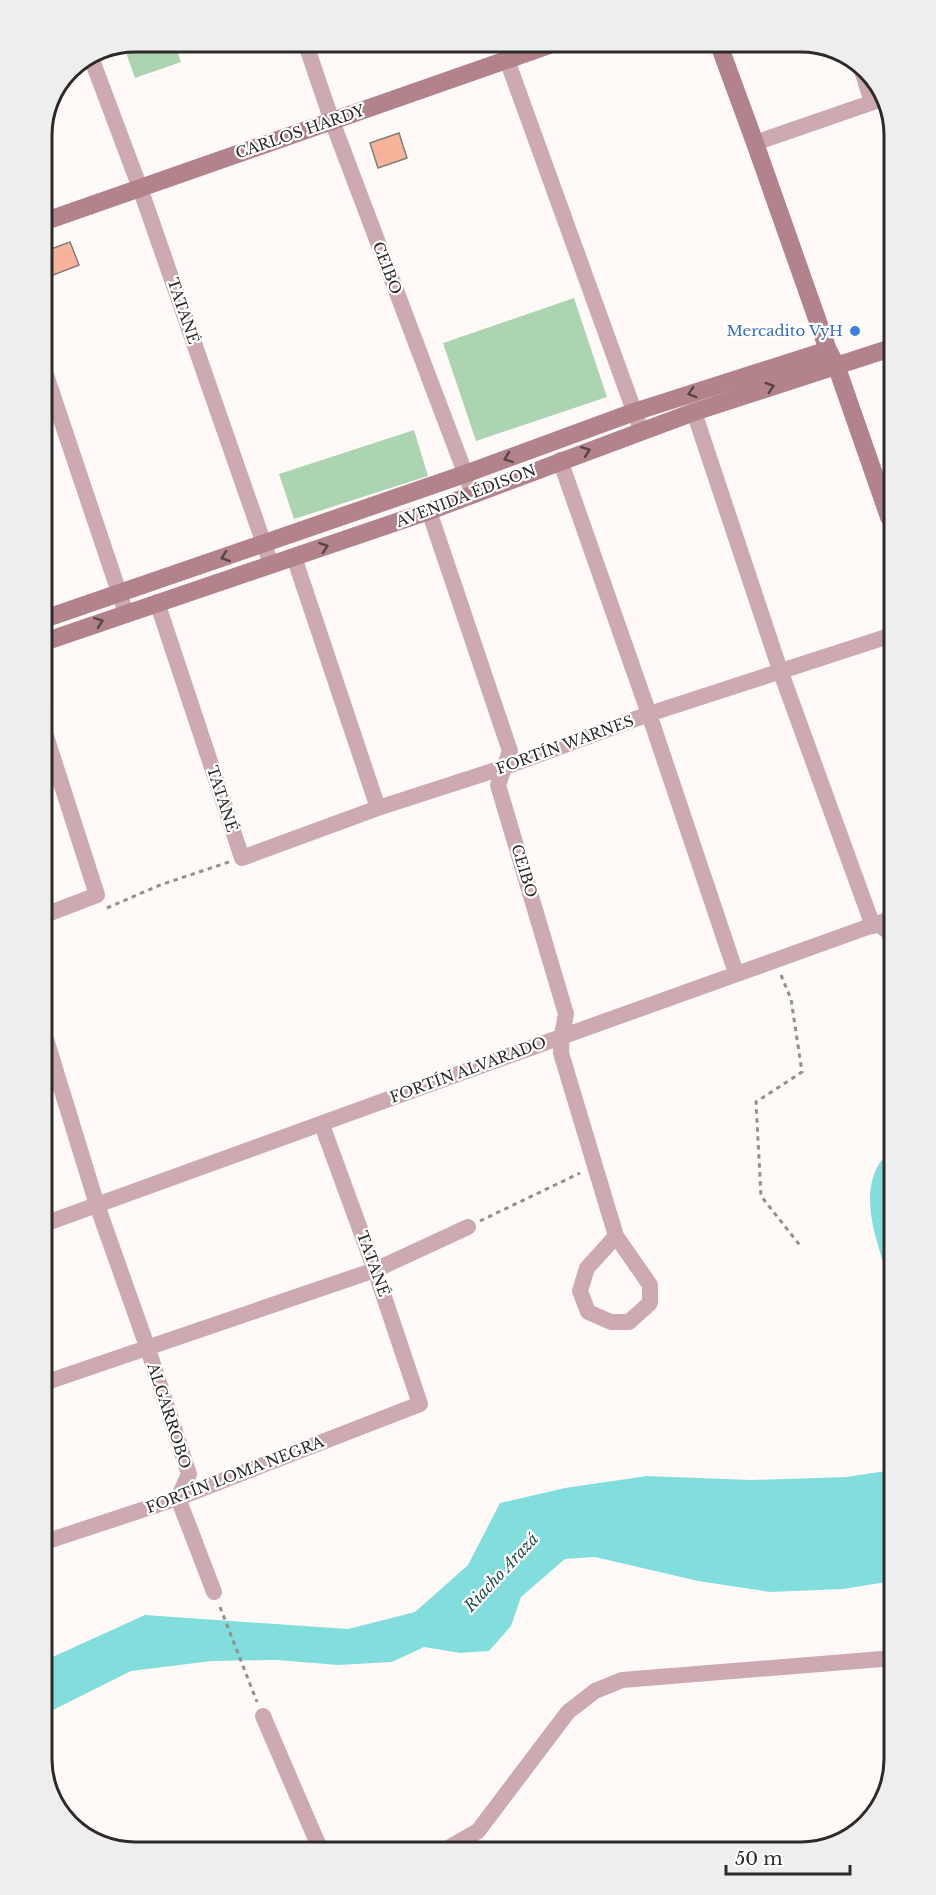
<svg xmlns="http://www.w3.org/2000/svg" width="936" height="1895" font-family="'Libre Baskerville',serif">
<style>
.green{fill:#acd4b1}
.water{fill:#82dedd}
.building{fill:#f8b49a;stroke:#827d7b;stroke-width:1.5}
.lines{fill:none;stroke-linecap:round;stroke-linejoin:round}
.path{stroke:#93908e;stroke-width:3;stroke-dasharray:4.5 4.5;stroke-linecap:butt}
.lane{stroke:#ccaab0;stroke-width:8}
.street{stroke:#ccaab0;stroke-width:16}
.secondary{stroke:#b3838c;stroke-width:18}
.oneway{stroke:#554547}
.shop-dot{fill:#3f7fe0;stroke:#fff;stroke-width:2}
.labels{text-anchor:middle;stroke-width:4.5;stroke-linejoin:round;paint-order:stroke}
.street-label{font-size:15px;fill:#2d2b2a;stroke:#fff}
.shop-label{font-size:15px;fill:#366cbe;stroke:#fff;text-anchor:end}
.water-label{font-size:16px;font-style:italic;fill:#254f4f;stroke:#fff}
.rim{fill:none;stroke:#2d2b2a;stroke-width:3}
</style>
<rect width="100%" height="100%" fill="#fffaf8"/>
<path class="green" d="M136,42H174L181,62L135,78L124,47Z
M574,298L607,397L476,441L443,343Z
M414,430L428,476L294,519L279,474Z"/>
<path class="water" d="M891,1150L892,1284L889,1281C879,1246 858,1199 879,1164C882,1159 887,1154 891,1150Z
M893,1470V1581L843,1589L770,1592L698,1581L595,1557L565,1559L521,1597L511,1626L489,1651L460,1653L424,1647L392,1662L338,1665L277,1660L212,1661L131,1671L49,1712L48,1659L145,1615L348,1629L415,1612L468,1565L500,1503L565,1488L647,1476L751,1480L846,1477Z"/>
<path class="building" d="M399,133L407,158L378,168L370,143Z
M70,242L79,265L43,279V252Z"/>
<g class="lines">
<path class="path" d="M107,908L160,885L229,862
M781,975L791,999L802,1072L756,1102L761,1196L802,1248
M480,1221L580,1173
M220,1607L257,1702"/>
<path class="lane" d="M873,926L885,934L891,952"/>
<path class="street" d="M305,42L332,121L473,494
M92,60L140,188L271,564
M507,60L641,430
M861,67L872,102
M755,143L885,98
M43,366L126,613
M694,412L780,670L873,926
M560,460L649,714L736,973
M429,511L510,751L498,785L566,1014L562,1035L561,1053L616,1236L650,1285V1303L629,1322H611L588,1312L580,1291L587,1268L616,1236
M294,557L378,808
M157,602L242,858L378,808L505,767L649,714L889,636
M45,733L97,895L45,915
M46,1039L97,1205L148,1349L189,1474L178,1498L214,1592
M47,1223C328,1121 608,1019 890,919
M47,1382L375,1270L468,1227
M48,1541L178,1498L420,1404L375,1270L322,1125
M263,1716L321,1851
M445,1850L478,1831L568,1712L595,1691L622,1680L894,1658"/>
<path class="secondary" d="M718,42L755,143L828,350L836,365L889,517
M43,222L558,42
M44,619L465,474L634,412L828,350
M44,642L429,511L694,412L888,349"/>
</g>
<defs><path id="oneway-chevron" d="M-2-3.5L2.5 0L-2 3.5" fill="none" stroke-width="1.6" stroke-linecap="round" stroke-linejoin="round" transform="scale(1.5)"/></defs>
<g class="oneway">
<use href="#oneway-chevron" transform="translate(770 387) rotate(-18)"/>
<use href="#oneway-chevron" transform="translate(692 393) rotate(162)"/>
<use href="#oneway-chevron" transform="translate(586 451) rotate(-21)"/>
<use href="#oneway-chevron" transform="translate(508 458) rotate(160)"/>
<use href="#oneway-chevron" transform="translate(324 547) rotate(-19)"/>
<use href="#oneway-chevron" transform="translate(225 557) rotate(161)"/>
<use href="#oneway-chevron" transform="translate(99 622) rotate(-20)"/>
</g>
<circle class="shop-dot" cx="855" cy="331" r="6"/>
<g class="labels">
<g class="street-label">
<text transform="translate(300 132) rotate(-19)" y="5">CARLOS HARDY</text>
<text transform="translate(387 268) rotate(69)" y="5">CEIBO</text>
<text transform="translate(183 311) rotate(71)" y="5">TATANÉ</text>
<text transform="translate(466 496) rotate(-21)" y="5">AVENIDA ÉDISON</text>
<text transform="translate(565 745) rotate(-20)" y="5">FORTÍN WARNES</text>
<text transform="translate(222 799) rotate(72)" y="5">TATANÉ</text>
<text transform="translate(524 871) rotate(73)" y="5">CEIBO</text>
<text transform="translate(468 1070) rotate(-20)" y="5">FORTÍN ALVARADO</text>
<text transform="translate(373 1264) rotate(70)" y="5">TATANÉ</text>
<text transform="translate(169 1416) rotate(72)" y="5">ALGARROBO</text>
<text transform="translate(235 1475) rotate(-21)" y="5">FORTÍN LOMA NEGRA</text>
</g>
<g class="shop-label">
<text x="843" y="336">Mercadito VyH</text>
</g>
<g class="water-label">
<text transform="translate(501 1572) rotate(-47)" y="6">Riacho Arazá</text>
</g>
</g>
<path d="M0 0H936V1895H0ZM135 52H801A83 83 0 0 1 884 135V1759A83 83 0 0 1 801 1842H135A83 83 0 0 1 52 1759V135A83 83 0 0 1 135 52Z" fill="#eee" fill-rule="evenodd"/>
<path class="rim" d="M135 52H801A83 83 0 0 1 884 135V1759A83 83 0 0 1 801 1842H135A83 83 0 0 1 52 1759V135A83 83 0 0 1 135 52Z"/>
<path d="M726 1865v9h124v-9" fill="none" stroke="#2d2b2a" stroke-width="3"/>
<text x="735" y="1865" font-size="18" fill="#2d2b2a" stroke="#ffffff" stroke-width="4.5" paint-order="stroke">50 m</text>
</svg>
